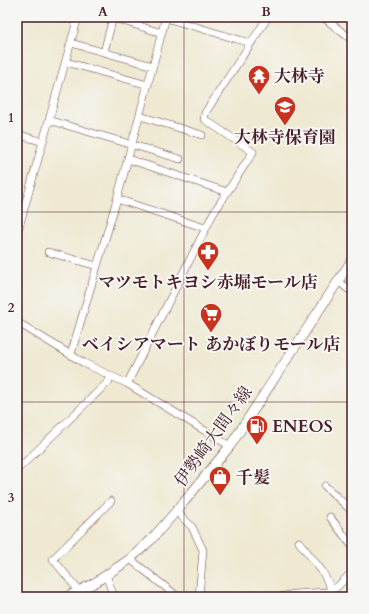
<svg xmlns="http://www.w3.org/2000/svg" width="369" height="614" font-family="Cardo,'Noto Serif JP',serif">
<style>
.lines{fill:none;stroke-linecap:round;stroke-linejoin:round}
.minor-casing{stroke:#633d44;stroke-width:8}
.major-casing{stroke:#633d44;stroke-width:10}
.minor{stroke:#fff;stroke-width:7}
.major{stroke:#fff;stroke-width:9}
.grid{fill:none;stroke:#4a1f2b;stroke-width:1;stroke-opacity:0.55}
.labels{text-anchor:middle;stroke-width:4;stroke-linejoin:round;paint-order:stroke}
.poi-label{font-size:17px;font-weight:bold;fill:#4a1f2b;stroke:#f6f6f2;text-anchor:start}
.street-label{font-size:17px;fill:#4a1f2b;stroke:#f6f6f2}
.neatline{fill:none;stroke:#4a1f2b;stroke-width:1.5}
.grid-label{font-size:13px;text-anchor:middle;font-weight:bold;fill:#4a1f2b}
</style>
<rect width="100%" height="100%" fill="#f6f6f2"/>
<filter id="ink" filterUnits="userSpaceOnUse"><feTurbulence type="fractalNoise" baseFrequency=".025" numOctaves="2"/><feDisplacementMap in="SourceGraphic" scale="8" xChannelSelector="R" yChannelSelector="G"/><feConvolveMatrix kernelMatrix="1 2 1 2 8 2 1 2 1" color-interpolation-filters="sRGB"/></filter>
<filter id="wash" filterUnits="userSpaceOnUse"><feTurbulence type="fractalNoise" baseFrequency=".012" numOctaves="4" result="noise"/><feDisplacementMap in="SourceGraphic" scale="16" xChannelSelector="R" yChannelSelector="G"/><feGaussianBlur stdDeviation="0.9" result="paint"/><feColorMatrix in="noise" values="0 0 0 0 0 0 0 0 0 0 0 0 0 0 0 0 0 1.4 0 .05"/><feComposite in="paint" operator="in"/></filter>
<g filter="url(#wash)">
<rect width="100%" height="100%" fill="#efe9d2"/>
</g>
<g filter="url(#ink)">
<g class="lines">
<g class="minor-casing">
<path id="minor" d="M323,17L352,40
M113,18L162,33
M166,18L250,43
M71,43L153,66
M104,52L113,17
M66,62L148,85
M140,116L202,135
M49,120L180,159
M17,134L43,142
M128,159L227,192
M117,199L205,228
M17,234L78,17
M48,252L97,266
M338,281L352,292
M17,322L84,363L128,384L230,446
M71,354L117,199L166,17
M128,384L129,380L213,214L253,152L204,119L205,113L268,17
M17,470L109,381L110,377
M325,486L352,511
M176,511L192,527L203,550L199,597
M330,517L352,546
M299,542L322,571L332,590
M130,559L178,597
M106,575L114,597
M79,591L53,559L111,501
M280,597L294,594L327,592L337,587L352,572"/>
</g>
<g class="major-casing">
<path id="major" d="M67,597L96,582L130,559L151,540L184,502L230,446L352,260"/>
</g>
<use href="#minor" class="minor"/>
<use href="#major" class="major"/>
</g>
</g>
<path class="grid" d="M184,17V597M17,212H352M17,402H352"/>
<defs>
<g id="temple-pin" transform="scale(1.15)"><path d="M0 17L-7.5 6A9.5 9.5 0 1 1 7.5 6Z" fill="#c8321e" stroke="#f6f6f2"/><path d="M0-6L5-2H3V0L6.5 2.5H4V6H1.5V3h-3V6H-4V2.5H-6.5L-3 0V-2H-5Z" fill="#fff"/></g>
<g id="school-pin" transform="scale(1.15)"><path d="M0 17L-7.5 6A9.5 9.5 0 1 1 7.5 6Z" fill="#c8321e" stroke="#f6f6f2"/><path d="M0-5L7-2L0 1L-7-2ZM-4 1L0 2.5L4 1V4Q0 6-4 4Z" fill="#fff"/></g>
<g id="pharmacy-pin" transform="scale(1.15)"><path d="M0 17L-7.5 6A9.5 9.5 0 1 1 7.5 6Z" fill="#c8321e" stroke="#f6f6f2"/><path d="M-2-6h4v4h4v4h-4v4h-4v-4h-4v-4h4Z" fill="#fff"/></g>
<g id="supermarket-pin" transform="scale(1.15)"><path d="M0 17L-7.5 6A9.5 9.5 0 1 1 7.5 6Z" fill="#c8321e" stroke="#f6f6f2"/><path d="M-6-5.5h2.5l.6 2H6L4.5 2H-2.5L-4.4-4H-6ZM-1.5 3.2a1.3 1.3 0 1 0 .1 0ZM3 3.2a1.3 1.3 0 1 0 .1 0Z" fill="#fff"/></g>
<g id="fuel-pin" transform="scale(1.15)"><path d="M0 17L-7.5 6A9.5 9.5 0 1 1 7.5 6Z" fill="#c8321e" stroke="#f6f6f2"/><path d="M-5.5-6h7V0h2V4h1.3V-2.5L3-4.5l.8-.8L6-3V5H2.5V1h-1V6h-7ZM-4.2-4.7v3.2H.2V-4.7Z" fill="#fff"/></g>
<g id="shop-pin" transform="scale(1.15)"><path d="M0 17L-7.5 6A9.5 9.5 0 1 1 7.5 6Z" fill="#c8321e" stroke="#f6f6f2"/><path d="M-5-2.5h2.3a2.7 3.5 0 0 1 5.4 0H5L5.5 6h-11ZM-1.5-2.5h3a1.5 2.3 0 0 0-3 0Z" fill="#fff"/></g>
</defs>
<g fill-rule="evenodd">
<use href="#temple-pin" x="259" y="76"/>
<use href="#school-pin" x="285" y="107"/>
<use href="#pharmacy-pin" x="208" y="252"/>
<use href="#supermarket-pin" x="211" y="314"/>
<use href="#fuel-pin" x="257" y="426"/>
<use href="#shop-pin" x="220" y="477"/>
</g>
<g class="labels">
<g class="poi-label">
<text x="274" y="82">大林寺</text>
<text x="285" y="143" text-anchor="middle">大林寺保育園</text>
<text x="208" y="288" text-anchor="middle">マツモトキヨシ赤堀モール店</text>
<text x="211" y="350" text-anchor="middle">ベイシアマート あかぼりモール店</text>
<text x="272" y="432">ENEOS</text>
<text x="236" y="483">千髪</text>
</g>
<g class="street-label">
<text transform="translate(213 436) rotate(-54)" y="6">伊勢崎大間々線</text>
</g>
</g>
<rect width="369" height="614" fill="none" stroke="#f6f6f2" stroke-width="44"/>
<rect x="22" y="22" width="325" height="570" class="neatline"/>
<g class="grid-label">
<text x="103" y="16">A</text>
<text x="266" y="16">B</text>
<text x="11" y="122">1</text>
<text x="11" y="312">2</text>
<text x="11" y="502">3</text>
</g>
</svg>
